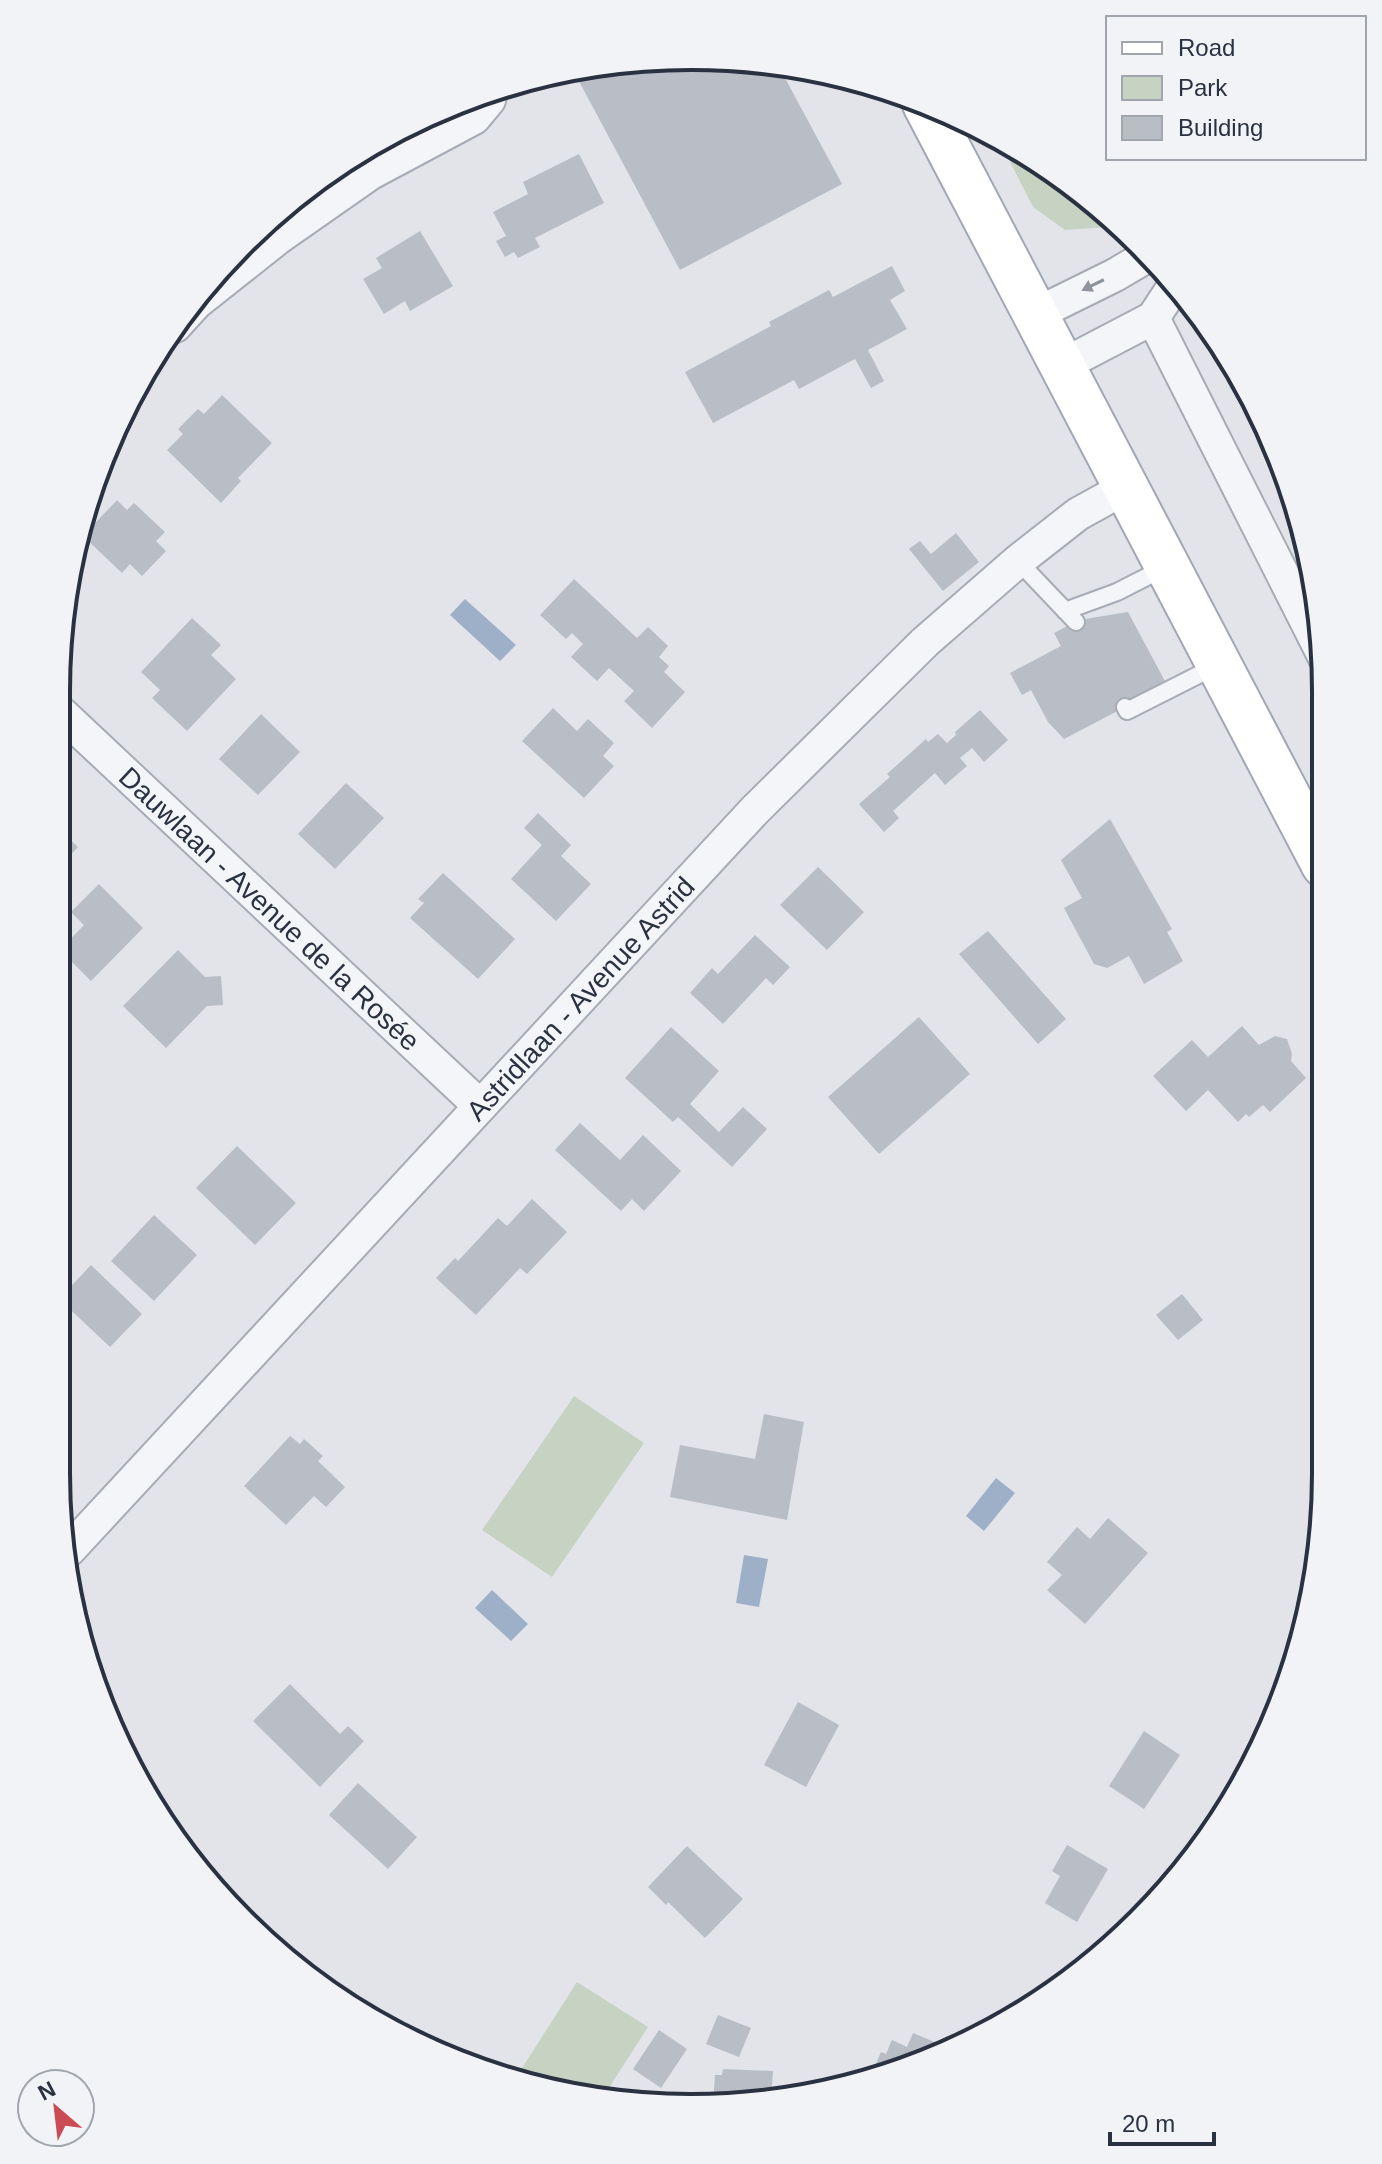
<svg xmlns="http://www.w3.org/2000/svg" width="1382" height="2164" font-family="Helvetica,sans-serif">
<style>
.green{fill:#c6d3c3}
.water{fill:#9eafc8}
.building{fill:#b9bdc6}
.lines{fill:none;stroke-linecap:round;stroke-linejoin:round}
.lane-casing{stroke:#a7abb4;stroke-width:20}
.street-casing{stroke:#a7abb4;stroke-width:36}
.primary-casing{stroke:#a1a7b5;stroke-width:48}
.lane{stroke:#f4f5f8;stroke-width:16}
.street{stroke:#f4f5f8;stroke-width:32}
.primary{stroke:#fff;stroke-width:44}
.oneway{fill:#8f939c}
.labels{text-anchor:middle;stroke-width:6;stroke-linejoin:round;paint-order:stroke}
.street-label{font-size:28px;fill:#2a3141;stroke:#f1f3f7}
.rim{fill:none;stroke:#2a3141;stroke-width:4}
</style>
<rect width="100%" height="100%" fill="#e2e4ea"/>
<path class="green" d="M998,138L1078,188L1114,222L1108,227L1065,230L1033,207Z
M574,1396L644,1443L552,1577L482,1530Z
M577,1982L648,2027L605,2094L515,2079Z"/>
<path class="water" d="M465,599L516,645L500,661L450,615Z
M996,1478L1015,1493L984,1531L966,1516Z
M744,1555L768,1559L759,1607L736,1603Z
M492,1590L528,1624L511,1641L475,1608Z"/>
<path class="building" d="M733,57L778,65L842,184L680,270L573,70L609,61Z
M579,154L604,203L535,238L540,247L518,258L514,252L505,257L496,241L506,236L493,212L528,194L523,182Z
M420,231L453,286L410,311L405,301L384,314L363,279L382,268L376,258Z
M892,266L905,291L890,300L907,329L868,350L884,381L871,388L855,359L799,389L794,380L713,423L685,372L771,326L769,322L829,290L833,297Z
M222,395L272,443L238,478L241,481L221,503L167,450L183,434L178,429L198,409L204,414Z
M117,500L127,510L134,503L165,532L156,541L166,551L142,576L130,564L122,573L83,536Z
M956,533L979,562L943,591L909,549L920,541L931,554Z
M574,579L637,638L648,627L668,646L659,657L669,666L664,672L685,692L652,728L624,701L634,691L609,668L597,681L571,657L583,644L572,633L566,639L540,615Z
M1128,612L1167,685L1064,739L1048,722L1031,690L1022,695L1010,673L1061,646L1054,633L1079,620Z
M192,618L221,645L211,655L236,679L187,731L152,698L160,690L141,672Z
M553,708L577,731L588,719L614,743L603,756L614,766L584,798L522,741Z
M980,710L1008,740L984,762L972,748L960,758L967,766L945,785L935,773L893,811L899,818L884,832L859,804L890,777L887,774L926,739L928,742L938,734L947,743L956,735L955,732Z
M261,714L300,752L258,795L219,759Z
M346,783L384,818L335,869L298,834Z
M538,813L571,845L561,856L591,884L556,921L511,879L542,845L524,828Z
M1110,819L1172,929L1167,932L1183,961L1144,984L1129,956L1107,968L1094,964L1064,908L1082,898L1061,860Z
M60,830L78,847L60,866Z
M818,867L864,912L827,950L780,905Z
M443,873L515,939L478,979L410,918L424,903L418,899Z
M99,884L143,928L91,981L60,950L84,925L71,912Z
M988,931L1066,1019L1038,1044L959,954Z
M755,935L790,967L773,985L766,978L723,1024L690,993L712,968L718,974Z
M178,950L205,977L221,976L223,1005L207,1006L166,1048L123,1006Z
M919,1017L970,1074L879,1154L828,1097Z
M1242,1026L1259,1045L1275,1036L1287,1039L1292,1054L1291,1061L1306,1078L1270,1112L1263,1105L1249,1117L1246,1114L1238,1122L1208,1090L1186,1111L1153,1076L1192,1040L1208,1057Z
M671,1027L719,1071L690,1104L719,1132L743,1107L767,1129L732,1167L678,1117L673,1122L625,1078Z
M580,1123L620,1160L643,1135L681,1171L644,1211L632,1199L621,1211L555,1150Z
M237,1146L296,1203L255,1245L196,1188Z
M532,1199L567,1232L527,1274L520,1268L476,1315L436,1278L455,1258L458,1261L498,1218L507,1226Z
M154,1215L197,1255L154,1301L111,1261Z
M91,1265L142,1314L110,1347L59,1299Z
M1182,1294L1203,1320L1178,1340L1156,1315Z
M764,1414L804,1422L787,1520L670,1497L680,1445L755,1459Z
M290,1436L300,1444L304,1439L323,1456L318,1461L345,1487L326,1507L314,1496L286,1525L244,1486Z
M1108,1518L1148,1553L1085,1624L1047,1590L1062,1575L1047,1562L1077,1527L1090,1539Z
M290,1684L340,1734L348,1726L364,1741L320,1787L253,1721Z
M798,1702L839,1725L806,1787L764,1765Z
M1144,1731L1180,1755L1144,1809L1109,1786Z
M358,1783L417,1837L388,1869L329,1815Z
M1067,1845L1108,1869L1077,1922L1045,1903L1060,1876L1052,1871Z
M687,1846L743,1899L705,1938L668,1902L666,1905L648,1887Z
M718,2015L751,2028L739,2057L706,2044Z
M659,2030L687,2049L661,2088L633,2069Z
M913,2033L944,2046L882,2074L873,2071L881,2052L886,2054L892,2040L907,2047Z
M723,2069L773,2071L771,2097L713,2105L715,2075H722Z"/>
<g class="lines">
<g class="lane-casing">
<path id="lane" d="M1018,561L1076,622
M1065,611L1117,592L1166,567
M1125,707L1127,711L1218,665"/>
</g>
<g class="street-casing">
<g id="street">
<path d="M1036,314L1115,275L1149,255"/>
<path d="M1153,318L1325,658"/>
<path d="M175,326L196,303L278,238L371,173L474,118L489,100L492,88"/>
<path d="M1063,365L1153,318L1176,283"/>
<path id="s1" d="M61,713L480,1106"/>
<path id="s2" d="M69,1550L755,810L925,642L1018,561L1078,514L1127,487"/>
</g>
</g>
<g class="primary-casing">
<path id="primary" d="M925,104L1324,865"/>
</g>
<use href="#lane" class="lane"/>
<use href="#street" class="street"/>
<use href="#primary" class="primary"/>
</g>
<defs><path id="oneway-solid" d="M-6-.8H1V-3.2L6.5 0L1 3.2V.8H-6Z" transform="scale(2)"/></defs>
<use class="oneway" href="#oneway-solid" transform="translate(1093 285) rotate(154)"/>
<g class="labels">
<g class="street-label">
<text dy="10" stroke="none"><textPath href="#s1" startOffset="286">Dauwlaan - Avenue de la Rosée</textPath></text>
<text dy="10" stroke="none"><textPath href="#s2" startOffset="752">Astridlaan - Avenue Astrid</textPath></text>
</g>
</g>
<path d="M0 0H1382V2164H0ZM691 70H691A621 621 0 0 1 1312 691V1473A621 621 0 0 1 691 2094H691A621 621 0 0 1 70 1473V691A621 621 0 0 1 691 70Z" fill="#f1f3f7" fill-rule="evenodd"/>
<path class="rim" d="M691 70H691A621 621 0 0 1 1312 691V1473A621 621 0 0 1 691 2094H691A621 621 0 0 1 70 1473V691A621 621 0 0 1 691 70Z"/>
<rect x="1106" y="16" width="260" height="144" fill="#f1f3f7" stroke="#a1a5ae" stroke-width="2"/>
<rect x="1122" y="42" width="40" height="12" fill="#ffffff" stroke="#a1a5ae" stroke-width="2"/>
<text x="1178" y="56" font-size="24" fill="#2a3141">Road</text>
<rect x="1122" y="76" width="40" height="24" fill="#c6d3c3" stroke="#a1a5ae" stroke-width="2"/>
<text x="1178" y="96" font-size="24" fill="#2a3141">Park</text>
<rect x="1122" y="116" width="40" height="24" fill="#b9bdc6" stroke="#a1a5ae" stroke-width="2"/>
<text x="1178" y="136" font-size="24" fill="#2a3141">Building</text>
<g transform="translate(56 2108) rotate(332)"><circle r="38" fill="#f1f3f7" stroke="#a1a5ae" stroke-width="2"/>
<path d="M0-6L14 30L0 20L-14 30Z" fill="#ca4b54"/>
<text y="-12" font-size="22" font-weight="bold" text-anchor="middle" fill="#2a3141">N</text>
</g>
<path d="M1110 2132v12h104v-12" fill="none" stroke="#2a3141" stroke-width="4"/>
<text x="1122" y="2132" font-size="24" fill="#2a3141" stroke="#f1f3f7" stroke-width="6" paint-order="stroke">20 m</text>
</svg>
